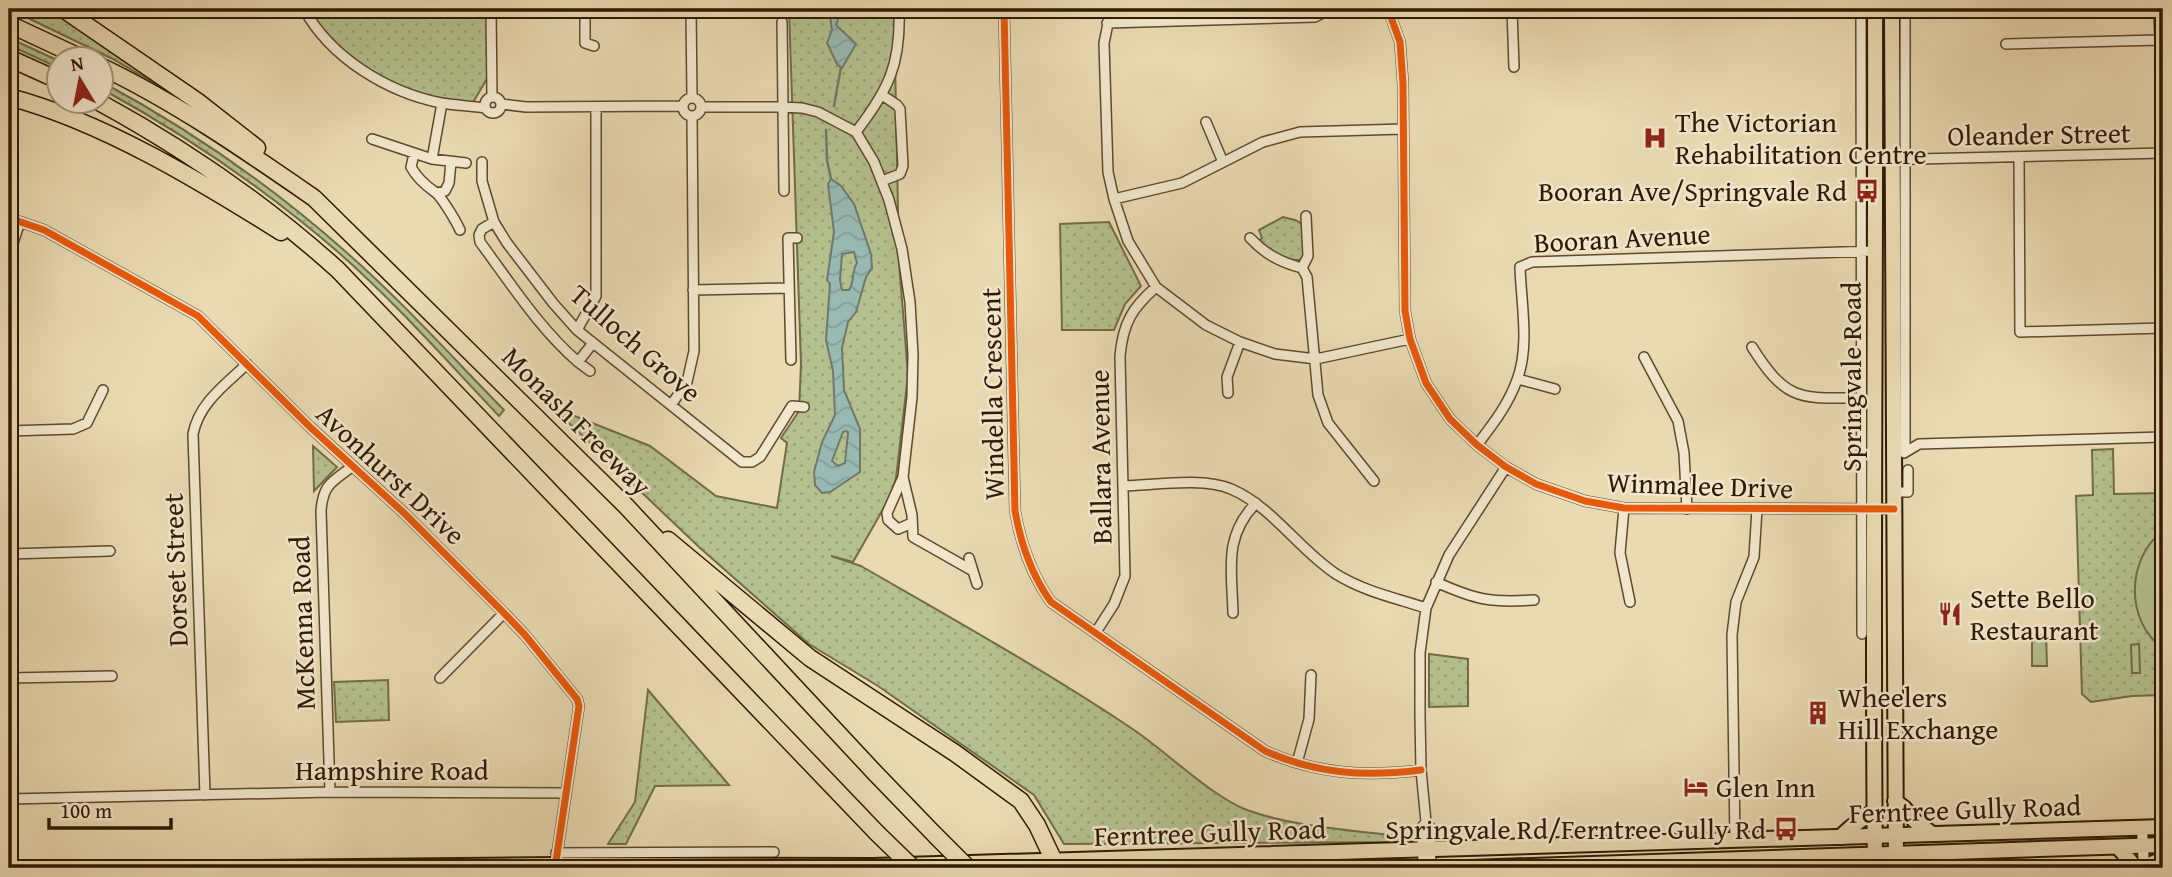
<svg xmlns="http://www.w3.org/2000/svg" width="2172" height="877" font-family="'Gentium Book Plus',serif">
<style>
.grass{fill:url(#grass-dots);stroke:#726c48;stroke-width:2}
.garden{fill:#b4c08d;stroke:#726c48;stroke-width:2}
.water{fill:url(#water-waves);stroke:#6f796d;stroke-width:2;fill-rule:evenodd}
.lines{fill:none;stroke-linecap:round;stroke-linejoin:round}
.stream{stroke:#6f796d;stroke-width:2.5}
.minor-casing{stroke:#5e492e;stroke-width:12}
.tertiary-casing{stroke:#5e492e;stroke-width:14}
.primary-casing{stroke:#301903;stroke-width:18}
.trunk-casing{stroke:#301903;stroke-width:18}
.motorway-casing{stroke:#301903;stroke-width:19}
.minor{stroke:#f1e7cc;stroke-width:9}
.tertiary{stroke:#f1e7cc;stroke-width:10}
.primary{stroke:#e9dab1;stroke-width:14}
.trunk{stroke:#e9dab1;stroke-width:14}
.motorway{stroke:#e9dab1;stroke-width:16}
.motorway-bridge-casing{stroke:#301903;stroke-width:19;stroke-linecap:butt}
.motorway-bridge{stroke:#e9dab1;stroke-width:16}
.cycleway-casing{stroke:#f1e7cc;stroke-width:11}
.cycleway{stroke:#e8590c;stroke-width:7}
.labels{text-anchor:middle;stroke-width:5;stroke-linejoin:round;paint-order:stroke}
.poi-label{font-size:28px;fill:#301903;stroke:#f1e7cc;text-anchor:start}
.street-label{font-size:28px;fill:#301903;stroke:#f1e7cc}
</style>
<defs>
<pattern id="grass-dots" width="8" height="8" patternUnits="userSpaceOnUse" patternTransform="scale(1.75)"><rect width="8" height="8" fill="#b4c08d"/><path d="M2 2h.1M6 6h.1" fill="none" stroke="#9ba478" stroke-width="1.8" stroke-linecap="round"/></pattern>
<pattern id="water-waves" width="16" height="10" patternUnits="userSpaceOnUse" patternTransform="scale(1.75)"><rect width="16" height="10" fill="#99b9b3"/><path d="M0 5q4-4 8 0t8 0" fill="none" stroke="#849e98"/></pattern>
</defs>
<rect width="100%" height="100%" fill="#e9dab1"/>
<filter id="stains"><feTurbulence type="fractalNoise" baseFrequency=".00286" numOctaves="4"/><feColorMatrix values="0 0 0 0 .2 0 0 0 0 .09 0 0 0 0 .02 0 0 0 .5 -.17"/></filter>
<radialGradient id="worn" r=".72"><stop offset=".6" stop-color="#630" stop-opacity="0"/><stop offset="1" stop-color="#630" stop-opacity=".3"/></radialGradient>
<path class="grass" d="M9,9H53L108,45L180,98L111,58Z
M304,9H492V70L471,106C419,100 374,82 335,47C323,36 314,21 304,9Z
M789,9H894L899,262L908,375L896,478L890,497L853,562L831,556L861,566C953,619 1046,671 1134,730C1168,753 1211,796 1247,810C1297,828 1353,830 1404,837L1410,842L1064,844L1034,795L878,686L809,644L699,547L552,407L650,446L716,496L777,508L787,443L781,438L799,411L801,364Z
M9,38L59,61V68L9,45Z
M102,82C189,129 272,186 346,252C402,301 452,357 504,410L499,416C446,360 395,302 338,252C265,189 186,135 102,89Z
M1283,217C1288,219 1295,219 1299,222C1307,227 1305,253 1301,260C1286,261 1273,252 1260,244V240L1262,238L1259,230Z
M1109,222L1141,286L1125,304L1114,330H1062L1060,224Z
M313,446L337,467L314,491Z
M2113,449L2114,494L2163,493V695L2132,696L2091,702L2082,694L2076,496L2093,495L2092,450Z
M1429,654L1468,659V706L1429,707Z
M388,680L389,720L336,722L334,682Z
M648,690L729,785L655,786L626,844H608L635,802Z"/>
<path class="garden" d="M2163,531V648C2125,622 2126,558 2163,531Z
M2046,634L2047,666H2032V635Z
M2139,644L2140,673H2132L2131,645Z"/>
<path class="water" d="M829,9H842L836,25L856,44L842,68L837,64L827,43L832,30Z
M831,179L841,186L854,204L871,254L872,268L866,277L856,312L848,322L842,348L844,390L860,429V472L830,492L822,493L815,485L814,472L822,442L835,415L833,371L826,340L830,284L827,280L834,232L828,184ZM854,252L857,263C851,272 855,281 849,290H842L840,280L842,254ZM846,431L848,432L845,463L838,466L832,461L843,432Z"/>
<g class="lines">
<path class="stream" d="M834,106L841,67
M826,130L827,160L831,179"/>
<g class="minor-casing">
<path id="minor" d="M304,9C331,58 387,92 441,103C455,105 470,106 485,108
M491,9L492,97
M585,9V43L594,46
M691,9L692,97
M1004,9L1015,511C1021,545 1031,574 1051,602L1265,751C1317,774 1364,777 1421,770
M1111,9L1104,43L1108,172L1114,199L1128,241L1156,287L1206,325L1240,342L1275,354L1316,359L1410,339
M1388,9L1400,42L1403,84L1405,311L1410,339L1426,383L1450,419L1477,445L1506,467L1536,484L1585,501L1624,508L1894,509
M1512,9L1514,67
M1861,9L1862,634
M1905,9V452
M2159,9L2163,147
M1512,10L1530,9
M782,22L784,191
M1107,23L1315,17L1331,9
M2006,44L2159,40
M485 105a8 8 0 1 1 16 0a8 8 0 1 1-16 0Z
M683 107a9 9 0 1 1 18 0a9 9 0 1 1-18 0Z
M501,104L526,107L682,106
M701,107H782L802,108L818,112L856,132L874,162L889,200L902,249L910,302L913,355L912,397L903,477L912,515L913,537L973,571
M1206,122L1223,162
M856,132C889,89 901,64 899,9
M372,139L432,159L466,163
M414,154L411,167C417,178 425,185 435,192C441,196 456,221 460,230
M2019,157L2020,332L2163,328
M432,159L442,103
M1875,160L2163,153
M482,162V181L494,222L507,243L553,303L577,330L742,462H752L760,457L792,406L804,407
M882,181L900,174L903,166L900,109L897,105L882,95
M437,193L445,191L449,183L451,162
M1114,199L1182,183L1263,142L1300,132L1403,129
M1306,216L1308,256L1302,268L1307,277L1318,395L1328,423L1374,481
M9,218L44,230L198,316L310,427L404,513L504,613L525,635L577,699L579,706L555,868
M494,222L482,229L479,235L480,242C511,284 539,328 578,362L593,343
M1250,238C1265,254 1280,262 1302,268
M9,255L20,222
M693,290L788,288
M577,330L596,296V107
M1752,347C1787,403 1801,398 1862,398
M1644,357L1678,421L1684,453L1687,509
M791,360L788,238H797
M578,362L590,371
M1518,379L1555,389
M1228,393L1227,377L1240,342
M671,405L687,382L694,351L692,116
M9,431L73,429L87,423L103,390
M1477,445C1493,424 1508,405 1517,380C1530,346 1521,302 1520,267L1532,262L1875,251
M1904,453L1919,444L2163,437
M903,477L887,513L888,520L898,529L912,523
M1124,486C1155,485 1203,477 1231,489C1273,507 1298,549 1336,574C1363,591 1395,598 1426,608
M1893,492H1908V470
M1624,508L1620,553L1630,602
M9,554L110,551
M969,558L977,584
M1436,582C1476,600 1491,603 1534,600
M1233,613C1232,570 1223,537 1256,503
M1096,632L1114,604L1125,576L1120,356C1123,323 1132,308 1156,287
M9,678L112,676
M440,678L504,613
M1297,763L1309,719L1311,675
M330,792L321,511C323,484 332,482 353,466
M205,795L193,434C199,403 225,385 247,364
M9,799L330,792L565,793
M1735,841L1732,635L1736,602L1754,557L1757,509
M556,853L774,852
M1423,868L1422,827L1426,822
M1431,868L1430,827L1426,822L1421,770L1420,716V653L1426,608L1449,555L1506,467"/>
</g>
<g class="tertiary-casing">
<path id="tertiary" d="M2142,828L2144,868"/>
</g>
<g class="primary-casing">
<path id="primary" d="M2118,847L2136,868
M2144,867L2163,859
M257,868L555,865L873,866L2163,827
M1469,868L2163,845"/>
</g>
<g class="trunk-casing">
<path id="trunk" d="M1875,9C1876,295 1872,582 1875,868
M1892,9L1896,868
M1895,801L1904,808L1915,821L1931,833
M1841,837C1849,827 1863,819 1874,811
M1840,857L1855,868
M1913,868L1931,853"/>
</g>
<g class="motorway-casing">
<path id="motorway" d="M63,9L197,101L257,148
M9,24L86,60
M9,58L60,81
M102,67C177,103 246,151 314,198L626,506L876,774L936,836
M9,97C101,121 200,181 281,232
M99,102C185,149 265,204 338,270L877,833
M668,540L810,658L955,753L1021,801L1037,825L1054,861
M1515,868L1520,867"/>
</g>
<use href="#minor" class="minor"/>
<use href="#tertiary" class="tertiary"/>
<use href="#primary" class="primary"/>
<use href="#trunk" class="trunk"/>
<use href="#motorway" class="motorway"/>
<g class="motorway-bridge-casing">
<path id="motorway-bridge" d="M877,833L913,868
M936,836L968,868"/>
</g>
<use href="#motorway-bridge" class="motorway-bridge"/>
<g class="cycleway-casing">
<path id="cycleway" d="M1004,9L1015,511C1021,545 1031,574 1051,602L1265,751C1317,774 1364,777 1421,770
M1388,9L1400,42L1403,84L1405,311L1410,339L1426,383L1450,419L1477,445L1506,467L1536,484L1585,501L1624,508L1894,509
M9,218L44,230L198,316L310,427L404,513L504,613L525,635L577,699L579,706L555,868"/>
</g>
<use href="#cycleway" class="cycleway"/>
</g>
<defs>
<g id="hospital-bare" transform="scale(1.89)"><path d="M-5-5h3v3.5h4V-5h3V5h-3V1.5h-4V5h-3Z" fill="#8f2418" stroke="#f1e7cc" stroke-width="2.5" paint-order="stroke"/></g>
<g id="bus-bare" transform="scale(1.89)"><path d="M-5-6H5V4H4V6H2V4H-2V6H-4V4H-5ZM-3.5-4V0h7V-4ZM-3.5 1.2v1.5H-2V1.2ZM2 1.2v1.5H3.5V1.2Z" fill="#8f2418" stroke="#f1e7cc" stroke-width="2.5" paint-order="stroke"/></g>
<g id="restaurant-bare" transform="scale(1.89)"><path d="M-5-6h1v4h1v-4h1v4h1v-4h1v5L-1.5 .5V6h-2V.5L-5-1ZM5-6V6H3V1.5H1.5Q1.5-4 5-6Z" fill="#8f2418" stroke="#f1e7cc" stroke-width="2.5" paint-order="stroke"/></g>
<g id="building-bare" transform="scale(1.89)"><path d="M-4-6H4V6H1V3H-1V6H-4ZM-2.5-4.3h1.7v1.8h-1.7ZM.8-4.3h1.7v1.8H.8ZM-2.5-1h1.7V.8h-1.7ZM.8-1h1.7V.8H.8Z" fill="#8f2418" stroke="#f1e7cc" stroke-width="2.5" paint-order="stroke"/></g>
<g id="hotel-bare" transform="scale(1.89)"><path d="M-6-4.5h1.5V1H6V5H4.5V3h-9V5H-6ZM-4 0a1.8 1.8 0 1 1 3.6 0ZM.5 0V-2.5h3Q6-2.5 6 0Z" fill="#8f2418" stroke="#f1e7cc" stroke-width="2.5" paint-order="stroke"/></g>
</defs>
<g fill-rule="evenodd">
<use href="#hospital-bare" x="1655" y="138"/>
<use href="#bus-bare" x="1867" y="191"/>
<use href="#restaurant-bare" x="1950" y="614"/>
<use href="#building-bare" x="1818" y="713"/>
<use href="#hotel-bare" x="1696" y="787"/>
<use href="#bus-bare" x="1786" y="829"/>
</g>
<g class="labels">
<g class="poi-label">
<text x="1675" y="132">The Victorian<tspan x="1675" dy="32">Rehabilitation Centre</tspan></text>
<text x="1847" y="201" text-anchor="end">Booran Ave/Springvale Rd</text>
<text x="1970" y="608">Sette Bello<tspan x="1970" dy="32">Restaurant</tspan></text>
<text x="1838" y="707">Wheelers<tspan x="1838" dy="32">Hill Exchange</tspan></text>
<text x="1716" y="797">Glen Inn</text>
<text x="1766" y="839" text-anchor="end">Springvale Rd/Ferntree Gully Rd</text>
</g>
<g class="street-label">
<text transform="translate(2039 134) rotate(-1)" y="10">Oleander Street</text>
<text transform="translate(1622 238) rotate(-3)" y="10">Booran Avenue</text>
<text transform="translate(636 343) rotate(41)" y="10">Tulloch Grove</text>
<text transform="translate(1851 377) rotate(-90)" y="10">Springvale Road</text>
<text transform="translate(992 394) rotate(-91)" y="10">Windella Crescent</text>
<text transform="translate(577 421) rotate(45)" y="10">Monash Freeway</text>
<text transform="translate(1100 457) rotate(-91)" y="10">Ballara Avenue</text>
<text transform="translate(391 474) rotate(43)" y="10">Avonhurst Drive</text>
<text transform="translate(1700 485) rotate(2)" y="10">Winmalee Drive</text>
<text transform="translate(175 570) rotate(-92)" y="10">Dorset Street</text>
<text transform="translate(302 623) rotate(-92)" y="10">McKenna Road</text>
<text x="392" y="780">Hampshire Road</text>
<text transform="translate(1965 809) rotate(-2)" y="10">Ferntree Gully Road</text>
<text transform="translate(1210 832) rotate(-2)" y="10">Ferntree Gully Road</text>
</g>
</g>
<rect width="2172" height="877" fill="none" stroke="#e9dab1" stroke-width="35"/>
<rect x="10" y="10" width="2151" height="856" fill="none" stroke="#301903" stroke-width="3.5"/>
<rect x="18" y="18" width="2137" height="842" fill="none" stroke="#301903" stroke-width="2"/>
<g transform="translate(80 80) rotate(350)"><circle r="33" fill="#f1e7cc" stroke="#a4957c" stroke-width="2"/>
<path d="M0-5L12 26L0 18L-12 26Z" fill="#8f2418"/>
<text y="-10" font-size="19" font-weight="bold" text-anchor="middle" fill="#301903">N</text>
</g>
<path d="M49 818v10h122v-10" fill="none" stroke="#301903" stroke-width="3.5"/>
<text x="60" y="818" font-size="21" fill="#301903" stroke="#f1e7cc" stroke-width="5" paint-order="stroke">100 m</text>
<rect width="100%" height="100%" filter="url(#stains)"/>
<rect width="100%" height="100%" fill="url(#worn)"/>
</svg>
